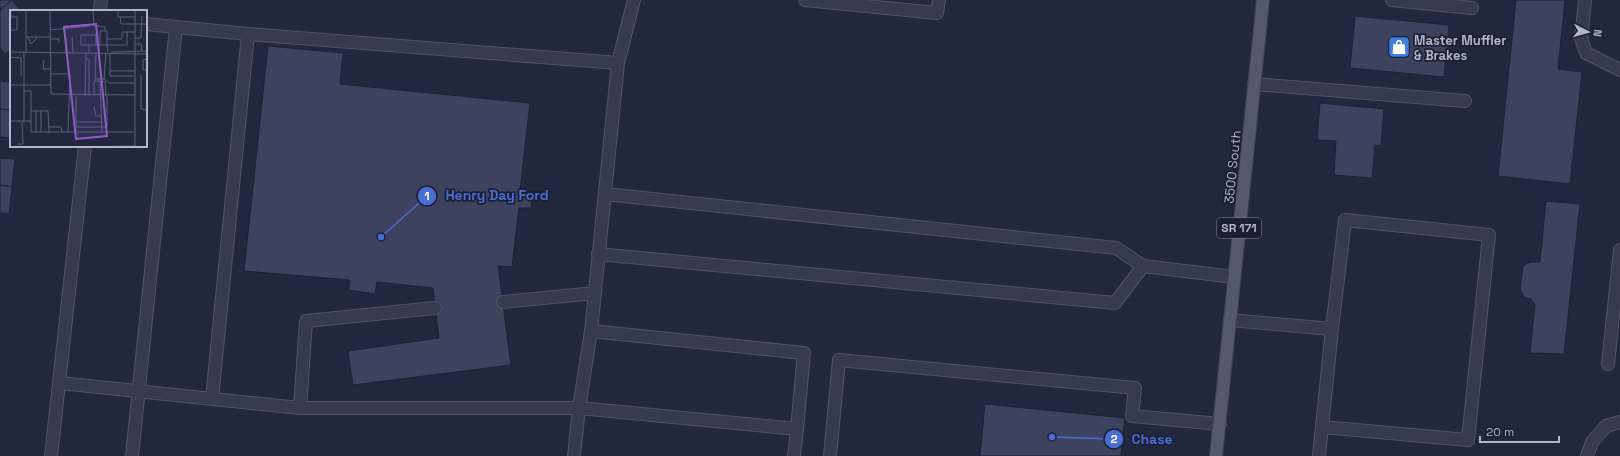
<svg xmlns="http://www.w3.org/2000/svg" width="1620" height="456" font-family="'Space Grotesk',sans-serif">
<style>
.building{fill:#3d435e;stroke:#1d2135}
.lines{fill:none;stroke-linecap:round;stroke-linejoin:round}
.service-casing{stroke:#515569;stroke-width:14}
.primary-casing{stroke:#3f4357;stroke-width:14}
.service{stroke:#353a4e;stroke-width:12}
.primary{stroke:#53586e;stroke-width:12}
.labels{text-anchor:middle;stroke-width:3.5;stroke-linejoin:round;paint-order:stroke}
.shield{fill:#1b1f33;stroke:#84889c;stroke-width:1}
.shield-label{font-size:12px;font-weight:bold;fill:#b1b5c9}
.poi-label{font-size:13px;font-weight:bold;fill:#b1b5c9;stroke:#1b1f33;text-anchor:start}
.street-label{font-size:13px;fill:#b1b5c9;stroke:#1b1f33}
.inset-road{fill:none;stroke:#5b6076;stroke-width:1}
.view{fill:#8e5cc2;fill-opacity:0.15;stroke:#8e5cc2;stroke-width:2}
.inset-edge{fill:none;stroke:#b1b5c9;stroke-width:2}
.leader{fill:none;stroke:#496dd4;stroke-width:1.5}
.callout-dot{fill:#496dd4;stroke:#1b1f33;stroke-width:1.5}
.mark-label{font-size:12px;text-anchor:middle;font-weight:bold;fill:#fff}
.callout-label{font-size:14px;text-anchor:middle;font-weight:bold;fill:#496dd4;stroke:#1b1f33;stroke-width:3.5;stroke-linejoin:round;paint-order:stroke}
</style>
<rect width="100%" height="100%" fill="#21273e"/>
<path class="building" d="M0,0H12L0,10Z
M12,0L21,11H11V49L5,54L0,48V10Z
M1516,0H1565L1558,69L1582,72L1570,184L1498,176Z
M1355,16L1449,25L1444,77L1350,68Z
M268,46L343,53L340,84L530,103L520,191L532,193L531,208H519L512,267L498,266L511,365L353,385L348,351L439,338L433,288L377,282L375,294L349,290L350,280L244,271Z
M0,81L11,82V110L0,109Z
M1320,103L1384,109L1381,146L1375,145L1372,178L1334,175L1336,141L1317,140Z
M0,109L11,110V138L0,137Z
M0,158L15,159L12,187L0,185Z
M0,185L12,187L9,214L0,213Z
M1546,201L1580,204L1564,354L1530,353L1535,305L1531,299L1524,297L1520,289L1523,266L1530,262H1540Z
M985,404L1125,418L1121,456H980Z"/>
<g class="lines">
<g class="service-casing">
<path id="service" d="M805,0L937,13L939,0
M1392,0L1472,8
M1585,0L1581,38L1586,53L1620,70
M100,11L101,0
M146,24L248,34L618,63
M1254,84L1465,101
M605,194L1116,248L1143,266L1234,277
M598,254L1115,303L1143,266
M503,302L595,293
M1230,320L1332,329L1319,456
M591,331L804,353L797,429
M1608,364L1620,250
M60,383L300,408H579L797,429L794,456
M212,399L248,34
M300,408L306,321L435,308
M1322,427L1468,440L1489,235L1345,220L1332,329
M51,456L85,146
M132,456L176,27
M574,456L579,408L591,331L618,63L634,0
M830,456L839,360L1135,388L1132,416L1220,424
M1587,456L1592,442L1606,426L1620,422"/>
</g>
<g class="primary-casing">
<path id="primary" d="M1216,456L1263,0"/>
</g>
<use href="#service" class="service"/>
<use href="#primary" class="primary"/>
</g>
<defs>
<g id="shop-square" transform="scale(1.15)"><rect x="-9" y="-9" width="18" height="18" rx="4" fill="#3f7fe0" stroke="#1b1f33"/><path d="M-5-2.5h2.3a2.7 3.5 0 0 1 5.4 0H5L5.5 6h-11ZM-1.5-2.5h3a1.5 2.3 0 0 0-3 0Z" fill="#fff"/></g>
</defs>
<g fill-rule="evenodd">
<use href="#shop-square" x="1399" y="47"/>
</g>
<g class="labels">
<rect class="shield" x="1217" y="218" width="44" height="20" rx="3"/>
<g class="shield-label">
<text x="1239" y="232">SR 171</text>
</g>
<g class="poi-label">
<text x="1414" y="45">Master Muffler<tspan x="1414" dy="15">&amp; Brakes</tspan></text>
</g>
<g class="street-label">
<text transform="translate(1232 167) rotate(-84)" y="5">3500 South</text>
</g>
</g>
<g transform="translate(10 10)">
<rect width="137" height="137" fill="#21273e"/>
<path class="inset-road" d="M16,0V42M40,0L41,84L125,85M83,0L84,15L95,17V21M108,0V7H125M125,0V137M110,7L111,14H137M0,20H7V7H1V0M40,20L79,16M90,21H97V35H90ZM16,27H40M18,27L21,34L28,27M62,27L63,42M56,28V42M125,28H131L132,6M40,29H49V33M97,29H112V22H117M125,34H131L132,41M79,35H71V25H86V35M0,42L137,44M14,42V111M79,42V35H90M86,42L85,69H94L99,73H125M98,42L97,35H117V22H125M101,42L137,41M100,43V66H125M0,47L11,48V66M76,48L79,50V86M137,49L133,50V60H137M34,50L33,59H40M100,61H125M131,65V99L137,100M94,69L96,42M0,75H41M14,81H21V111M66,86V122M75,86L76,43M84,86V71H90M84,97L86,106H92M21,101H38L39,123M26,101V122M31,101V122M0,111H21V122H58L60,64H41M66,112H92M39,117H51L52,122M66,117H97V86M58,122H125M92,122L90,71L95,72L96,86M7,134H13L12,111M72,137L125,136"/>
<path class="view" d="M86,14L97,126L66,129L54,17Z"/>
<rect width="137" height="137" class="inset-edge"/>
</g>
<path class="leader" d="M381 237L427 196M1052 437L1114 439"/>
<g class="callout-dot">
<circle cx="381" cy="237" r="4"/>
<circle cx="1052" cy="437" r="4"/>
<circle cx="427" cy="196" r="10"/>
<circle cx="1114" cy="439" r="10"/>
</g>
<g class="mark-label">
<text x="427" y="200">1</text>
<text x="1114" y="443">2</text>
</g>
<g class="callout-label">
<text x="497" y="200">Henry Day Ford</text>
<text x="1152" y="444">Chase</text>
</g>
<g transform="translate(1588 32) rotate(96)" stroke="#1b1f33" stroke-width="3" paint-order="stroke">
<path d="M0-3L7 15L0 10L-7 15Z" fill="#b1b5c9"/>
<text y="-6" font-size="11" font-weight="bold" text-anchor="middle" fill="#b1b5c9">N</text>
</g>
<path d="M1480 436v6h79v-6" fill="none" stroke="#b1b5c9" stroke-width="2"/>
<text x="1486" y="436" font-size="12" fill="#b1b5c9" stroke="#1b1f33" stroke-width="3" paint-order="stroke">20 m</text>
</svg>
